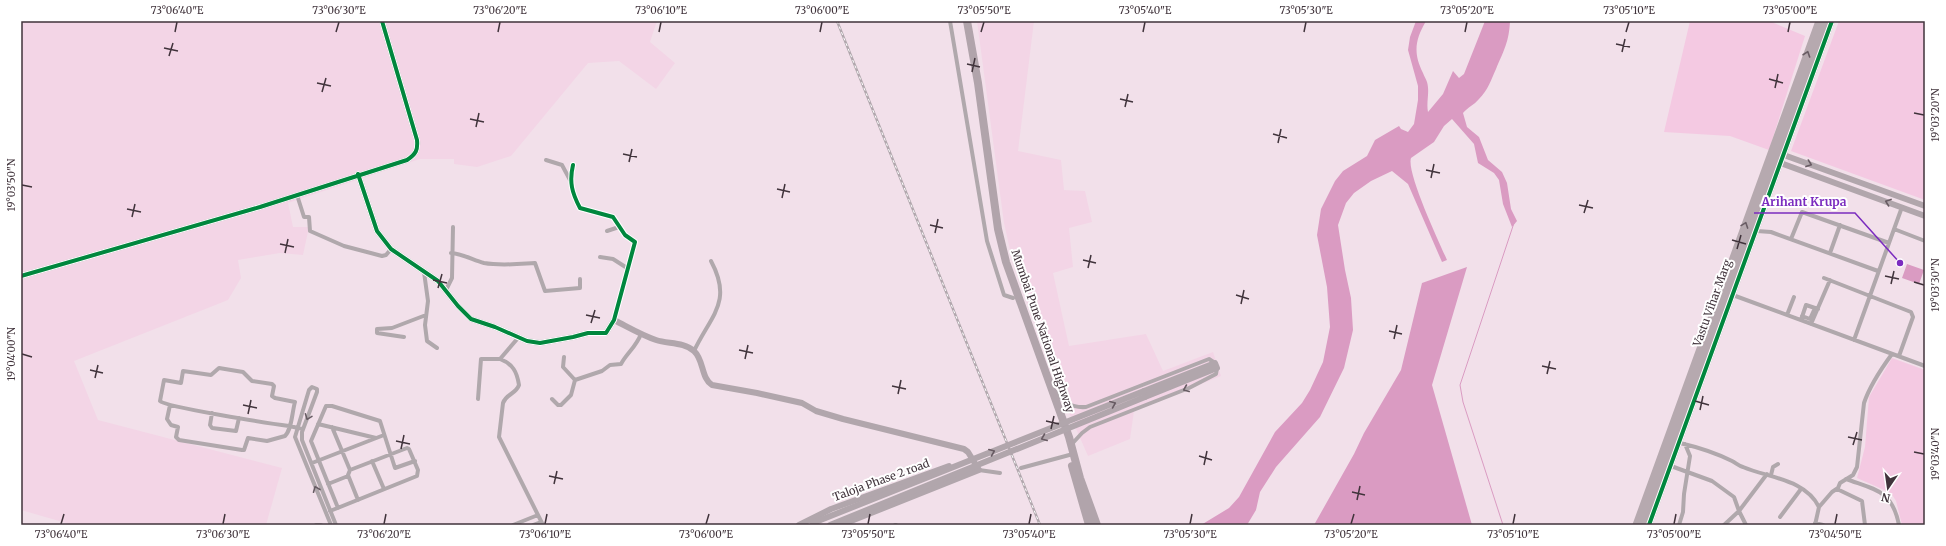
<svg xmlns="http://www.w3.org/2000/svg" width="1946" height="546" font-family="Merriweather,serif">
<style>
.built{fill:#f3d5e6}
.green{fill:#f4c9e2}
.water{fill:#da9bc2}
.lines{fill:none;stroke-linecap:round;stroke-linejoin:round}
.stream{stroke:#da9bc2;stroke-width:1}
.street{stroke:#b0a8ac;stroke-width:4}
.secondary{stroke:#b1a6ac;stroke-width:6}
.primary{stroke:#b6a9af;stroke-width:7}
.highway{stroke:#b1a4ab;stroke-width:8}
.rail-casing{stroke:#b1a7ad;stroke-width:2.5}
.rail{stroke:#fff;stroke-width:1;stroke-dasharray:3;stroke-linecap:butt}
.secondary-bridge{stroke:#b1a6ac;stroke-width:6}
.cycleway-casing{stroke:#fff;stroke-width:6}
.cycleway{stroke:#00873e;stroke-width:4}
.oneway{stroke:#695c64}
.oneway2{stroke:#685b63}
.oneway3{stroke:#675c63}
.ticks{fill:none;stroke:#40333b;stroke-width:1.5}
.labels{text-anchor:middle;stroke-width:4;stroke-linejoin:round;paint-order:stroke}
.street-label{font-size:11px;fill:#40333b;stroke:#fff}
.leader{fill:none;stroke:#7b2cbf;stroke-width:1.5}
.callout-dot{fill:#7b2cbf;stroke:#fff;stroke-width:1.5}
.callout-label{font-size:12px;text-anchor:middle;font-weight:bold;fill:#7b2cbf;stroke:#fff;stroke-width:4;stroke-linejoin:round;paint-order:stroke}
.neatline{fill:none;stroke:#40333b;stroke-width:1.5}
.ticks-label{font-size:10px;text-anchor:middle;fill:#40333b}
</style>
<rect width="100%" height="100%" fill="#f2e0ea"/>
<path class="built" d="M21,21H657L650,42L675,63L656,89L619,61L588,63L511,156L477,167L454,164V159H420L288,203L293,227H309L303,255L280,253L238,260L241,278L228,300L74,361L98,420L282,468L266,525H73L21,510Z
M977,21H1034L1018,151L1061,160L1064,190L1085,191L1092,222L1069,228L1073,267L1053,273L1069,346L1146,334L1163,371L1213,352L1221,376L1134,411L1130,439L1088,456L1055,381L1013,263L1004,223Z"/>
<path class="green" d="M1690,21H1769L1805,36L1769,150L1730,136L1664,132Z
M1839,21H1925V200L1791,151Z
M1892,358L1925,370V525H1902L1896,501L1891,493L1857,478L1865,447L1869,397Z"/>
<path class="water" d="M1416,21H1426C1415,40 1413,53 1423,73C1424,76 1426,79 1427,82C1430,92 1426,102 1428,112L1443,94L1453,71L1459,78L1464,74L1485,21H1510C1509,42 1504,50 1496,69C1491,80 1488,90 1479,99C1474,105 1468,107 1463,113L1467,127L1479,137L1488,160L1502,172L1507,183L1511,209L1517,221L1512,227L1503,204L1499,180L1494,173L1478,163L1474,144L1452,119L1444,126L1434,142L1411,158C1406,172 1440,244 1447,260L1442,262L1408,184L1392,171L1371,181L1354,193L1346,203L1338,225L1345,270L1351,298L1353,330L1344,368L1320,417L1276,467L1260,492L1256,510L1247,525H1201L1229,508L1239,497L1275,432L1302,403L1310,390L1323,362L1330,327L1327,287L1317,235L1321,209L1335,181L1343,171L1367,156L1375,140L1399,126L1401,129L1408,132L1414,124L1418,100V86L1408,50L1410,37Z
M1907,264L1924,270L1919,284L1902,278Z
M1467,267L1432,385L1472,525H1314L1354,454L1364,433L1401,370L1422,283Z"/>
<g class="lines">
<path class="stream" d="M1503,525L1463,402L1460,385L1514,223"/>
<path class="street" d="M950,21L987,241L1004,295L1013,298
M546,160L562,165L570,180
M573,165C569,182 572,193 580,208L613,217L625,235L635,242L614,320
M297,195L304,217H309L310,231L344,246L382,256L386,255L391,249
M1894,229L1925,241
M607,231L619,227
M1757,231L1771,232L1878,271
M1791,239L1802,212L1889,243
M451,253C463,254 473,260 484,263C501,266 518,264 535,263L545,291L580,288V279
M1830,253L1840,225
M600,257L613,259L627,268
M424,272L428,301L425,325L427,341L437,348
M1824,278L1911,312L1913,317L1899,356
M446,290L452,278L453,227
M1730,294L1925,366
M1787,315L1794,297
M1802,316L1810,319L1815,308
M1801,320L1806,305L1818,309
M1811,324L1830,280
M404,337L377,333V329L392,328L426,315
M1854,340L1902,207
M694,351C711,315 733,302 711,261
M564,357L563,367L575,380L602,371L610,365L621,364C627,353 636,347 641,334
M500,359C513,364 517,372 519,385C516,394 506,394 503,403L499,437L543,525
M1056,392C1063,403 1073,408 1086,407L1209,359L1215,363
M478,399L481,359H500L518,338
M552,399L558,405H561L571,395L575,380
M170,405L167,419L171,425L178,427L176,437L179,440L242,450H244L248,438L267,441L285,436C292,429 292,412 295,402L275,398L272,396L274,386L272,384L252,381L243,372L219,368L211,375L183,371L181,383L164,380L160,401C165,407 273,424 289,426L303,429
M212,413L210,425L212,428L236,431L239,418
M318,424L376,438
M332,427L350,470
M1680,443C1697,447 1716,453 1732,461C1736,463 1739,466 1743,467C1769,478 1805,479 1819,507
M1071,445L1082,433L1090,427L1189,388L1216,374L1217,368
M372,461L384,489
M312,463L384,435
M1671,466L1712,481L1734,497L1739,511L1724,525
M1021,468L1073,454
M979,470L1000,473
M1771,475L1773,467L1778,464
M1846,479C1876,490 1892,490 1899,525
M328,484L348,476
M1837,489L1862,501L1865,525
M338,508L311,441L326,406H332L380,421L395,468L415,461
M330,511L417,476L418,470L409,449L407,448L350,470L348,475L358,500
M1780,517L1801,489
M1815,523L1823,525
M316,525H321
M331,525L295,437L309,390L312,387L317,389V392L302,432V440L336,525
M513,525L538,515
M533,525L541,522
M895,525H896
M1679,525L1683,512L1684,494L1690,456L1685,444
M1746,525L1739,511L1767,474
M1815,525L1819,507L1832,492L1838,488L1840,483L1853,475L1857,467L1864,403C1870,385 1881,369 1892,354"/>
<path class="secondary" d="M1781,154L1925,206
M1778,162L1925,216
M358,174L377,231L391,249L438,281L458,306L471,319L495,327L527,341L540,343L573,337L588,333H606L614,320C628,327 641,335 656,340C668,344 684,342 694,351C704,360 701,378 712,385L757,393L802,403L816,411L843,419L964,449L968,452L979,470L841,525
M21,276L260,207L407,160C416,154 418,150 417,140L382,21
M1144,391L1215,363L1217,368L1145,397
M799,525L831,509L949,466
M1649,525L1832,21"/>
<path class="primary" d="M1636,525L1819,21
M1643,525L1826,21"/>
<path class="highway" d="M967,21L978,83L998,229L1006,262L1069,437L1080,478L1097,525
M1072,466L1089,525"/>
<g class="rail-casing">
<path id="rail" d="M837,21L1040,525"/>
</g>
<use href="#rail" class="rail"/>
<path class="secondary-bridge" d="M813,523L1144,391
M830,525L1145,397"/>
<g class="cycleway-casing">
<path id="cycleway" d="M358,174L377,231L391,249L438,281L458,306L471,319L495,327L527,341L540,343L573,337L588,333H606L614,320L635,242L625,235L613,217L580,208C572,193 569,182 573,165
M21,276L260,207L407,160C416,154 418,150 417,140L382,21
M1649,525L1832,21"/>
</g>
<use href="#cycleway" class="cycleway"/>
</g>
<defs><path id="oneway-chevron" d="M-2-3.5L2.5 0L-2 3.5" fill="none" stroke-width="1.6" stroke-linecap="round" stroke-linejoin="round"/></defs>
<g class="oneway">
<use href="#oneway-chevron" transform="translate(1807 54) rotate(-71)"/>
<use href="#oneway-chevron" transform="translate(1745 225) rotate(-70)"/>
</g>
<g class="oneway2">
<use href="#oneway-chevron" transform="translate(1809 164) rotate(20)"/>
<use href="#oneway-chevron" transform="translate(1888 202) rotate(-160)"/>
<use href="#oneway-chevron" transform="translate(1113 404) rotate(-22)"/>
<use href="#oneway-chevron" transform="translate(1044 438) rotate(158)"/>
<use href="#oneway-chevron" transform="translate(992 452) rotate(-22)"/>
</g>
<g class="oneway3">
<use href="#oneway-chevron" transform="translate(1186 389) rotate(157)"/>
<use href="#oneway-chevron" transform="translate(308 417) rotate(111)"/>
<use href="#oneway-chevron" transform="translate(316 489) rotate(-112)"/>
</g>
<path class="ticks" d="M175,32L177,22M336,32L339,22M498,32L500,22M659,32L661,22M820,32L822,22M981,32L984,22M1143,32L1145,22M1304,32L1306,22M1465,32L1467,22M1626,32L1629,22M1788,32L1790,22M1616,44L1630,47M164,48L178,51M1622,52L1625,39M169,56L173,43M967,64L980,67M972,72L975,58M1769,79L1783,83M317,83L331,86M1775,88L1778,74M322,92L326,78M1120,99L1133,102M1125,107L1128,94M1914,113L1924,115M470,119L484,122M476,127L479,113M1273,134L1287,138M1278,143L1281,129M623,154L637,157M629,162L632,149M1426,170L1440,173M1431,178L1434,164M22,185L32,187M777,189L790,192M782,198L785,184M1579,205L1593,208M127,209L141,212M1584,213L1588,200M132,217L135,204M930,225L943,228M935,233L938,219M1732,240L1746,244M280,244L294,247M1737,249L1741,235M285,253L288,239M1083,260L1096,263M1088,268L1091,255M1885,276L1899,279M433,280L447,283M1914,282L1924,285M1891,284L1894,271M438,288L442,274M1236,295L1249,299M1241,304L1244,290M586,315L600,318M591,323L595,310M1389,331L1402,334M1394,339L1397,325M739,350L753,353M22,354L32,357M745,359L748,345M1542,366L1556,369M90,370L103,373M1547,374L1550,361M95,378L98,365M892,386L906,389M898,394L901,380M1695,401L1709,405M243,405L257,408M1700,410L1703,396M248,414L251,400M1046,421L1059,424M1051,429L1054,416M1848,437L1862,440M396,441L410,444M1853,445L1857,432M401,449L404,435M1914,452L1924,454M1199,456L1212,460M1204,465L1207,451M549,476L563,479M554,484L557,471M1352,492L1365,495M1357,500L1360,486M61,524L64,514M223,524L225,514M384,524L386,514M545,524L547,514M706,524L709,514M868,524L870,514M1029,524L1031,514M1190,524L1192,514M1351,524L1354,514M1513,524L1515,514M1674,524L1676,514M1835,524L1837,514"/>
<g class="labels">
<g class="street-label">
<text transform="translate(1712 303) rotate(-70)" y="4">Vastu Vihar Marg</text>
<text transform="translate(1043 331) rotate(71)" y="4">Mumbai Pune National Highway</text>
<text transform="translate(881 480) rotate(-20)" y="4">Taloja Phase 2 road</text>
</g>
</g>
<path class="leader" d="M1900 263L1855 213H1754"/>
<circle class="callout-dot" cx="1900" cy="263" r="4"/>
<g class="callout-label">
<text x="1804" y="206">Arihant Krupa</text>
</g>
<rect width="1946" height="546" fill="none" stroke="#ffffff" stroke-width="44"/>
<g transform="translate(1888 488) rotate(193)" stroke="#ffffff" stroke-width="3" paint-order="stroke">
<path d="M0-3L7 15L0 10L-7 15Z" fill="#40333b"/>
<text y="-6" font-size="11" font-weight="bold" text-anchor="middle" fill="#40333b">N</text>
</g>
<rect x="22" y="22" width="1902" height="502" class="neatline"/>
<g class="ticks-label">
<text x="177" y="14">73°06'40"E</text>
<text x="339" y="14">73°06'30"E</text>
<text x="500" y="14">73°06'20"E</text>
<text x="661" y="14">73°06'10"E</text>
<text x="822" y="14">73°06'00"E</text>
<text x="984" y="14">73°05'50"E</text>
<text x="1145" y="14">73°05'40"E</text>
<text x="1306" y="14">73°05'30"E</text>
<text x="1467" y="14">73°05'20"E</text>
<text x="1629" y="14">73°05'10"E</text>
<text x="1790" y="14">73°05'00"E</text>
<text transform="translate(1935 115) rotate(-90)" y="4">19°03'20"N</text>
<text transform="translate(11 185) rotate(-90)" y="4">19°03'50"N</text>
<text transform="translate(1935 285) rotate(-90)" y="4">19°03'30"N</text>
<text transform="translate(11 354) rotate(-90)" y="4">19°04'00"N</text>
<text transform="translate(1935 454) rotate(-90)" y="4">19°03'40"N</text>
<text x="61" y="538">73°06'40"E</text>
<text x="223" y="538">73°06'30"E</text>
<text x="384" y="538">73°06'20"E</text>
<text x="545" y="538">73°06'10"E</text>
<text x="706" y="538">73°06'00"E</text>
<text x="868" y="538">73°05'50"E</text>
<text x="1029" y="538">73°05'40"E</text>
<text x="1190" y="538">73°05'30"E</text>
<text x="1351" y="538">73°05'20"E</text>
<text x="1513" y="538">73°05'10"E</text>
<text x="1674" y="538">73°05'00"E</text>
<text x="1835" y="538">73°04'50"E</text>
</g>
</svg>
